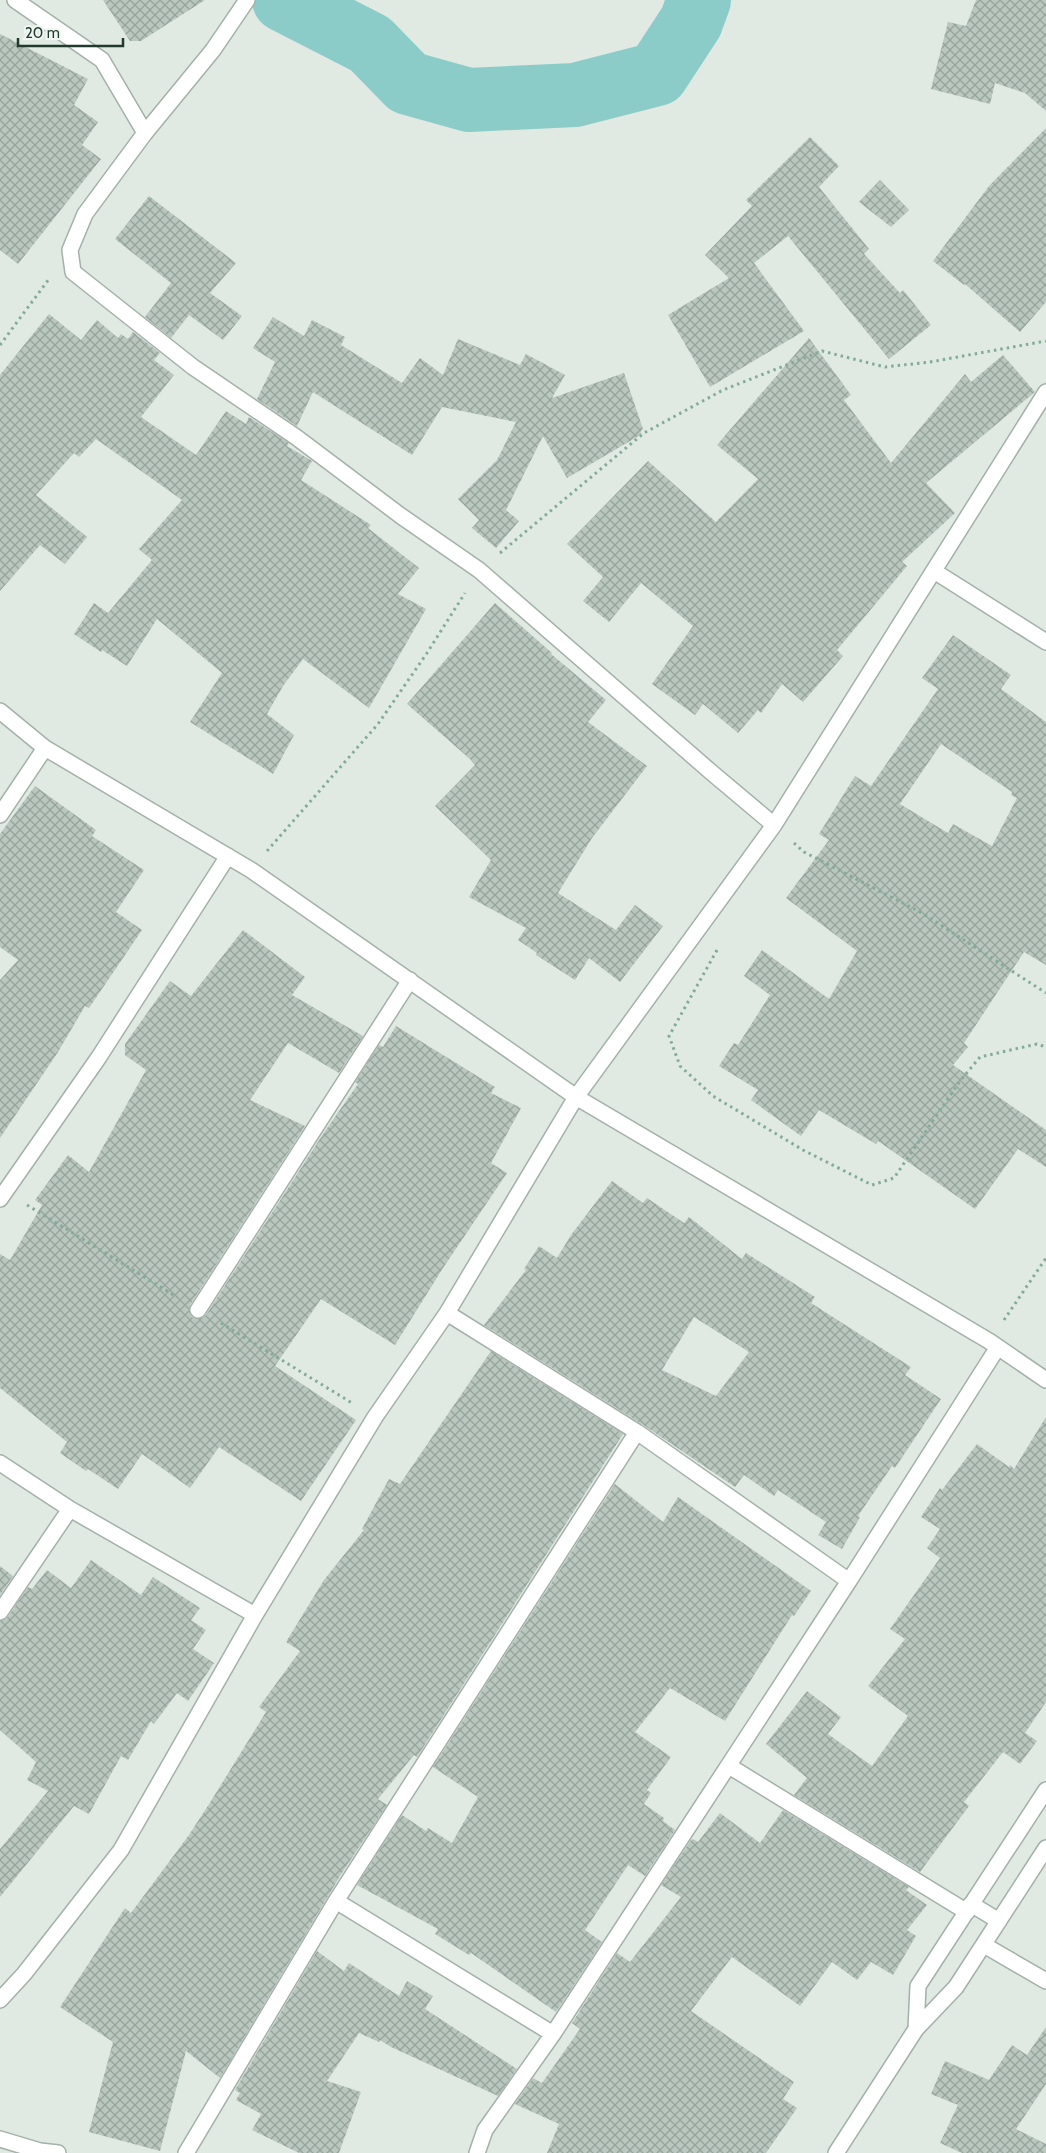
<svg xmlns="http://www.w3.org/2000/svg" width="1046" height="2153" font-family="Cabin,sans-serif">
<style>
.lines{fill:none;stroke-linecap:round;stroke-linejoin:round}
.river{stroke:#8bccc9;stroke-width:64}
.building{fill:url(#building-cross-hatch);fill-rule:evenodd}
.minor-casing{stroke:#a3b1a9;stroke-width:18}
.path{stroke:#82ac96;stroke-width:3;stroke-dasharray:2.5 4;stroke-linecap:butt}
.minor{stroke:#fff;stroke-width:15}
</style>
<defs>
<pattern id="building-cross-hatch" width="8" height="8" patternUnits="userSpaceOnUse" patternTransform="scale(1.25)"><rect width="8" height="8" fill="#b9c7bf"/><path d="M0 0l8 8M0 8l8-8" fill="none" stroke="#96a39c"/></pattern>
</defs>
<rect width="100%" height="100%" fill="#e0eae3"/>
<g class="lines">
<path class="river" d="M284,0L370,44L408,83L469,100L575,95L657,74L691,22L699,0"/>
</g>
<path class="building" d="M103,0H205L141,41H130Z
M976,0H1046V111L1025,93L995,83L990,104L931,89L948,22L966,26Z
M0,34L88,79L74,105L98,122L82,145L101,159L18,264L0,250Z
M1046,128V302L1020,332L965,284L964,285L933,261L989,186Z
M810,137L839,166L819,187L869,249L864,254L900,293L903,290L931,325L889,359L788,236L754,263L804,331L710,387L668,315L729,278L705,255L752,206L746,200Z
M880,180L909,210L891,227L859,202Z
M149,196L236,263L210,293L242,316L223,340L189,315L171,338L145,317L171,283L115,239Z
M49,314L81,340L97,320L118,338L121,334L128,339L133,332L160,353L154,360L174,375L141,417L196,455L226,411L246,424L249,417L289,443L287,446L312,461L301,480L371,525L368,528L419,568L398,594L426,609L369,708L303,659L283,686L267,714L294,735L273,774L190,722L222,673L157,619L127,666L102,650L101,652L74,634L94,603L108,613L152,560L139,549L182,500L96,439L79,457L74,453L36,495L87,537L65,564L40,545L0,591V375Z
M273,317L304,336L312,320L345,337L341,345L402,383L420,358L443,375L458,339L520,365L526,354L565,375L552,398L624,373L643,429L640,432L642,434L567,478L543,436L506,510L519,521L496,548L472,528L479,520L458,499L497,460L516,422L442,407L412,455L313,392L297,426L257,399L275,362L253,348Z
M809,338L851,395L844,400L891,463L965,374L971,382L1003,355L1035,392L926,483L955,513L902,562L907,566L837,650L843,656L803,702L782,684L761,713L758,710L738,733L703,704L695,715L652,684L693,626L641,583L609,622L583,601L603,577L567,544L648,461L716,522L758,479L717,445Z
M495,603L552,653L551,654L606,700L588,722L647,766L592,838L558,893L616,930L635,905L663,926L620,982L589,958L575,980L536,955L537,953L518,940L526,928L469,897L491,860L435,806L475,765L470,759L407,704Z
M953,635L1011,675L1001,689L1046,722V965L1024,952L964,1043L968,1047L953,1065L1046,1130V1167L1018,1149L975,1209L878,1141L876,1144L819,1110L801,1136L751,1100L758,1090L719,1066L734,1043L738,1045L770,995L744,976L762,950L829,999L857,951L786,898L829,840L819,834L855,776L871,786L938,689L922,678ZM941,744L1012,792L1011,795L1017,798L992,846L953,824L948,833L900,804Z
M35,786L96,830L92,836L144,870L116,912L142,930L89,1008L85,1006L58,1052L0,1138V980L18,960L0,947V834Z
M243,930L305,977L292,995L363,1036L339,1073L288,1043L250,1100L305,1126L190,1305V1314L193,1318H202L206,1315L323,1134L358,1084L355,1082L379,1045L383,1047L396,1026L495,1087L491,1093L521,1108L491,1163L507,1173L443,1268L395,1345L321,1299L275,1366L356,1420L301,1501L219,1447L190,1488L142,1454L118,1489L88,1469L86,1471L60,1453L67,1442L0,1388V1254L10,1260L42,1205L35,1200L68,1155L89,1172L146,1070L125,1055V1044L170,981L191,996Z
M612,1181L643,1203L647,1198L684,1223L689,1217L742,1259L746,1253L815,1297L811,1303L911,1367L905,1375L941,1399L895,1468L892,1466L858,1516L860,1517L842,1549L818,1535L826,1522L778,1490L774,1496L744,1475L735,1487L642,1424L484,1325L526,1270L524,1269L539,1246L557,1258L571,1235ZM694,1317L749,1352L716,1396L662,1370Z
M491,1351L623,1434L417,1757L414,1755L378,1799L387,1805L340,1876L220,2078L186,2051L160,2151L89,2132L113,2042L60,2007L125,1908L131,1913L189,1835L211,1801L266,1712L259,1707L300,1651L286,1642L324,1580L364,1530L362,1529L389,1479L400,1484Z
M1046,1417V1702L1025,1733L1037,1741L1020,1764L1003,1752L964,1802L969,1806L920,1872L794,1795L807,1778L766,1744L807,1691L841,1717L828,1734L872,1766L908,1716L868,1686L905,1639L890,1629L940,1558L927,1548L940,1529L921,1517L940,1488L942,1490L977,1444L1009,1467L1010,1465L1014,1469Z
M615,1484L663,1522L678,1497L811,1591L794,1616L792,1615L725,1721L670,1688L635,1732L671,1757L647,1790L651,1793L644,1804L664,1818L663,1821L675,1830L645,1876L628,1865L585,1930L602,1942L556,2012L471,1953L469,1955L435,1934L438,1929L357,1885L402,1815L426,1831L428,1828L452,1843L478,1797L433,1767Z
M91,1560L141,1595L153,1577L200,1608L191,1620L206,1630L193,1649L214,1663L188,1701L177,1693L154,1724L151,1721L128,1760L121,1756L89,1814L74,1806L0,1897V1849L48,1791L27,1780L36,1762L0,1730V1621L7,1618L28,1587L32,1589L47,1570L71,1588Z
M0,1566L13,1576L0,1595Z
M783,1810L909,1887L906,1890L927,1905L907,1930L916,1936L893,1975L871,1962L857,1980L832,1962L800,2006L732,1957L691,2011L794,2082L783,2099L797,2108L766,2153H547L559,2124L515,2104L533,2078L542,2083L580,2029L572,2023L617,1953L630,1962L681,1897L661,1885L691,1840L693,1839L698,1842L720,1813L760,1843Z
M317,1951L344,1971L349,1963L399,1996L407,1981L433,1996L425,2009L517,2069L498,2096L391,2047L380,2040L379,2042L359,2033L327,2081L361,2092L339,2153H299L252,2130L261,2114L236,2100L240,2093L235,2090Z
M1046,2027V2084L1016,2129L1046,2144V2153H962L940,2143L958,2105L931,2094L945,2061L989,2080L1012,2045L1027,2055Z"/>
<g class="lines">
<g class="minor-casing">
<path id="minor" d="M15,0L102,60L145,133L85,214L70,250L73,272L193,367L296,437L401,516L479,570L711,772L774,825
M145,133L213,50L247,0
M934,571L1046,642
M0,711L45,748L251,870L576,1097L989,1341L1046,1380
M0,815L45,748
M0,1199L99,1057L228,856
M198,1310L410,980
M447,1313L637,1432L849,1581L553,2034L485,2130L477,2153
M0,1463L70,1509L255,1615
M849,1581L998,1347
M0,1612L70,1509
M729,1766L967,1912
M336,1901L553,2034
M971,1904L999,1921
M984,1945L1046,1981
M0,2000L24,1974L121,1850L255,1615L375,1417L447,1313L576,1097L774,825L1046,392
M916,2029L918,1986L1046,1790
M0,2139L40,2151L58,2153
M186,2153L336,1901L637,1432
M836,2153L916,2029L956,1987L1046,1848"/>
</g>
<path class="path" d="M0,345L49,279
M500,553L644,433L723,390L822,351L885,367L930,362L1046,341
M794,843L804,852L922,913L1046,993
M267,851L378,724L427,653L465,593
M717,950L669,1036L680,1066L713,1096L803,1150L872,1185L894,1178L960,1081L980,1057L1037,1044L1046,1047
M27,1205L177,1297
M1004,1320L1046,1258
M221,1323L352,1403"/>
<use href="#minor" class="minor"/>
</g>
<path d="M18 38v8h105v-8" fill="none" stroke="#22392e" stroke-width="2.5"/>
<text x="25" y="38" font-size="15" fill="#22392e" stroke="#f0f7f2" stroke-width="4" paint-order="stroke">20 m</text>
</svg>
